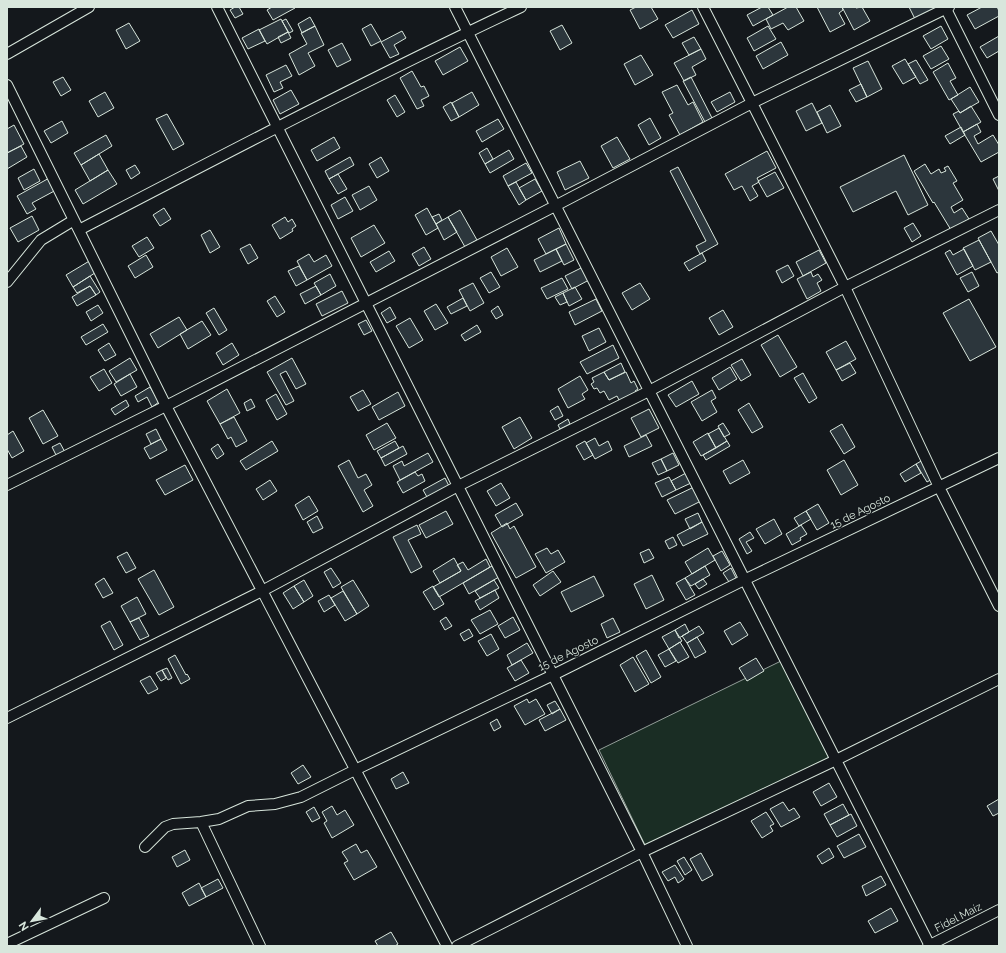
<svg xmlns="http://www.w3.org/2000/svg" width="1006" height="953" font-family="Raleway,sans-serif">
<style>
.green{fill:#1a2d24;stroke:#939e99}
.building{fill:#2c363c;stroke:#d8e6dc}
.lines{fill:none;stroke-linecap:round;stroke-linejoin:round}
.street-casing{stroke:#d8e6dc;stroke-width:12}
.street{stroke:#14181c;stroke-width:10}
.labels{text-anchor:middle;stroke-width:3;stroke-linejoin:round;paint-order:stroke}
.street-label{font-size:11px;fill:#d8e6dc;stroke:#14181c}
</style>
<rect width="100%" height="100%" fill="#14181c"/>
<path class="green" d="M781,661L830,760L646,847L599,750Z"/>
<path class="building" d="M235,7H239L243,14L235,18L230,10Z
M272,7H294L295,8L273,20L267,10Z
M636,7H651L658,19L640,29L630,10Z
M762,7H768L773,15L753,26L747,15Z
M788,7H796L804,21L788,30L783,23L771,29L766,19Z
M817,7H842L843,10L839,13L845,24L830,32Z
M842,7H856V8L862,7L870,21L854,30Z
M909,7H942L916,21Z
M982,7H997L999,11V16L975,29L967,15Z
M692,10L699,24L673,38L665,25Z
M310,17L315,26L302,33L298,24Z
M281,19L288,32L267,44L259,30Z
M286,19L293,31L289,33L282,21Z
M129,23L140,41L126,49L116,30Z
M371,24L381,41L371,46L362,29Z
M562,25L572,43L560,50L550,31Z
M315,26L324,45L308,53L315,66L299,75L289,54L307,44L301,33Z
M768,26L776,39L754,51L747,38Z
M941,26L948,39L931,49L923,36Z
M259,29L265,41L248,49L242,38Z
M402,31L406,38L394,45L399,54L390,58L381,42Z
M288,32L291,38L281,43L278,37Z
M999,36V51L987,58L980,47Z
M694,37L701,49L689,55L682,43Z
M781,42L788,55L763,69L756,56Z
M342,43L351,60L337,67L328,50Z
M941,46L949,59L931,69L923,56Z
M460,47L468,61L443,75L435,61Z
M701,49L706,59L692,67L696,75L684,81L674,63Z
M641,55L653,75L635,85L624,64Z
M905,59L916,77L903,84L892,66Z
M916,60L928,80L920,84L908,64Z
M868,61L882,89L867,97L853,68Z
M948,63L956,78L950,81L958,95L949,100L933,72Z
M286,65L292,76L280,82L283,88L274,92L266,75Z
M412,71L421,87L424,86L429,96L421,100L424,106L417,109L400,78Z
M63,77L71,90L61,96L53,82Z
M691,77L712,118L705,122L683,81Z
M861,84L867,97L856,102L849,90Z
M677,85L688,105L693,102L703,122L680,135L669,115L673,113L662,92Z
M970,87L979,102L960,113L951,99Z
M291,90L299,104L280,114L273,100Z
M105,92L114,108L98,117L89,101Z
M472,92L479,105L459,117L452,103Z
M730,92L735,102L717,112L711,102Z
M395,95L405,112L397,117L387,100Z
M451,102L459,117L451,121L443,107Z
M812,103L822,123L806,131L796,111Z
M830,105L841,126L827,133L817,112Z
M971,106L981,122L963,132L953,114L959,111L960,113Z
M167,114L184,144L173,150L156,119Z
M650,118L661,138L649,145L638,125Z
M498,119L504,129L482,142L476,131Z
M62,121L68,133L51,143L44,131Z
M977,124L981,132L974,136L978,144L993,135L999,145V152L981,162L963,132Z
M14,125L24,144L7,153V129Z
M961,127L965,135L950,144L945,136Z
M106,135L112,146L81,165L74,153Z
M334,137L340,148L317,161L311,150Z
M617,137L630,159L613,168L601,146Z
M21,146L27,157L7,169V153Z
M487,148L493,159L485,164L479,153Z
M509,150L514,159L490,173L485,164Z
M767,151L776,168L757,178L759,182L752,186L758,196L750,201L742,186L734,190L725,174Z
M99,154L108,170L90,181L81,165Z
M904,155L928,205L908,215L896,191L853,212L840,187Z
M350,157L354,165L329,179L325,171Z
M381,157L389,171L377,178L369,164Z
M580,161L589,178L565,190L557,172Z
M526,163L532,173L508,186L503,176Z
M925,164L931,174L939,169L941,173L946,171L944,168L948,166L957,181L953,183L963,200L951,207L954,213L962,208L969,219L951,230L934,202L933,203L914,171Z
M135,165L140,173L131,179L126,170Z
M678,167L718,244L700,254L696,246L706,241L670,171Z
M34,169L40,181L24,190L18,178Z
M108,170L117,184L83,204L75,190Z
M775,172L784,188L767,197L758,181Z
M338,174L347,189L338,194L329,179Z
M999,176V191L993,179Z
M51,177L58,189L32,203L36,209L27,214L17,196Z
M535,179L542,191L526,200L519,188Z
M516,182L526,200L519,205L508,186Z
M369,186L377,200L360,210L352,195Z
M345,197L353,211L338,219L331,205Z
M164,208L171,219L160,226L153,215Z
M427,208L438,228L426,235L415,215Z
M460,210L477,240L465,247L448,217Z
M439,214L442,220L436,224L432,217Z
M32,216L39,230L18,242L10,228Z
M285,217L288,222L292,219L296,226L292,229L293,231L280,239L272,225Z
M448,217L457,232L444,240L436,224Z
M913,223L921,236L912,242L904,228Z
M374,225L385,243L361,257L351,238Z
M559,228L566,244L546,254L538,239Z
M210,230L220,247L210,253L201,235Z
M991,231L999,245V272L997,273L978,238Z
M147,237L154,248L139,257L132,246Z
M979,240L991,262L975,270L963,248Z
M250,244L258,258L248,264L240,249Z
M566,244L574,260L564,265L556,249Z
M424,247L431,259L419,266L412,254Z
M507,248L518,267L501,276L491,257Z
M556,249L562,261L540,272L534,260Z
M964,249L973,266L957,275L945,253L950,250L953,255Z
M819,250L826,263L803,276L796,262Z
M389,251L395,261L376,272L370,262Z
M702,253L706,261L689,271L684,263Z
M309,254L314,262L326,255L332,266L307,280L297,261Z
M146,255L153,267L135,278L128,266Z
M91,260L98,271L73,287L66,275Z
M788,265L794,276L782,283L776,271Z
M299,266L307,280L296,286L288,271Z
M583,267L589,280L572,289L565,276Z
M491,272L500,287L489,293L480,278Z
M811,272L813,277L818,274L822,280L817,283L821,291L807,299L797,279Z
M972,272L979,286L968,292L960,278Z
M330,274L336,286L321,295L314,283Z
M90,276L100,292L96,295L90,286L77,293L73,287Z
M562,278L568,289L547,299L541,288Z
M473,283L484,303L470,311L459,290Z
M640,283L650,299L632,310L622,293Z
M90,286L96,295L77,306L72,297Z
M316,286L321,295L305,304L300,294Z
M575,287L582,299L569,306L563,293Z
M342,291L348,303L322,316L316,304Z
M563,293L567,302L560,305L555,297Z
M275,296L285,312L277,317L267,301Z
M463,298L467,306L451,314L447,307Z
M596,299L602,311L575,325L569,312Z
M969,299L996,347L970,361L943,313Z
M436,304L448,323L435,330L424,311Z
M98,305L103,313L91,321L86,312Z
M498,306L503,315L496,319L491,311Z
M390,307L396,318L387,323L381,313Z
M214,308L227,330L219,335L206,313Z
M723,310L733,327L719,335L709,318Z
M179,317L187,330L158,348L150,334Z
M410,318L423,340L409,348L396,326Z
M366,320L372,331L364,335L358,324Z
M202,321L211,335L188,349L180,334Z
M103,324L108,332L86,345L81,337Z
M477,325L481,332L465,341L461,335Z
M599,328L606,342L589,351L582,336Z
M778,335L797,367L780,377L761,345Z
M846,341L856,359L836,370L826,352Z
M109,343L116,355L105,361L98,350Z
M232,343L239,355L223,365L216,353Z
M613,345L619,358L587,374L580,362Z
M130,358L137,370L116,382L109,371Z
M292,358L306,384L296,389L286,371L280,374L294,401L286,405L267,372Z
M742,359L751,375L741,381L731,365Z
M621,363L625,372L609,380L604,372Z
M850,363L856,373L842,381L836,370Z
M730,367L737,379L719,390L712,378Z
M104,369L112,383L99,391L90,377Z
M604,372L609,380L626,372L631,383L634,381L638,389L635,391L638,395L621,404L617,396L609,400L604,391L600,393L597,388L594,389L591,384L594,382L592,378Z
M803,373L817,398L809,403L794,378Z
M130,374L137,387L121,396L114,384Z
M580,376L588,390L582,394L585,399L568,408L558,389Z
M692,381L699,394L676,407L668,395Z
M150,387L159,402L152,407L147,397L138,402L135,396Z
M227,389L240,413L220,424L207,401Z
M363,390L371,404L358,411L350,397Z
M712,390L716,398L711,401L717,412L702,421L691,402Z
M398,392L405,406L379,420L372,407Z
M276,394L287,414L277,420L266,400Z
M251,399L255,407L247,411L244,403Z
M126,400L129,406L115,415L111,409Z
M749,403L763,427L752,433L738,410Z
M558,406L563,416L555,420L550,411Z
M649,409L659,428L641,437L631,418Z
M43,410L58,436L43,444L29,418Z
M234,417L247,441L236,447L231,437L228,439L220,424Z
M520,417L532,438L514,449L502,427Z
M568,419L570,424L560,429L558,425Z
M387,423L396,438L374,450L366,435Z
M723,423L730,434L724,437L718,426Z
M842,424L855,447L844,454L830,431Z
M719,428L727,441L716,448L708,434Z
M156,429L161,439L151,444L146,434Z
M13,431L24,451L12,458L7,449V435Z
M708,433L716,448L701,456L693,442Z
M646,435L652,446L629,457L624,446Z
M595,438L599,446L608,441L612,450L595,459L586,443Z
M161,439L167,450L150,459L144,448Z
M272,441L278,451L246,470L240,461Z
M395,441L399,448L381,458L377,451Z
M585,441L593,455L584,460L576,446Z
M727,441L730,446L706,460L703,455Z
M60,443L66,454L58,459L52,447Z
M218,444L224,454L217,459L211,449Z
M403,446L407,454L385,466L381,458Z
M428,453L433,462L400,480L393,466L402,461L404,466Z
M673,453L679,465L667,471L661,459Z
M661,459L667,471L658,475L652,463Z
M349,460L358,478L366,474L372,485L364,490L373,506L363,512L338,466Z
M743,460L750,473L730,484L723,471Z
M844,460L858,485L841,495L827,470Z
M923,460L934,478L927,482L916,464Z
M916,464L921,473L905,482L900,474Z
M185,465L193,480L165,495L156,480Z
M415,472L418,476L422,474L425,481L403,493L397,482Z
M686,473L691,483L676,490L671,481Z
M669,477L676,490L662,497L655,483Z
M445,478L449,486L427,497L423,490Z
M270,480L277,491L263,500L256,489Z
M501,483L510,498L496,506L487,491Z
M696,486L703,500L675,514L667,500Z
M309,496L318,511L303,520L295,505Z
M516,503L523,515L502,527L495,515Z
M818,504L829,523L817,530L806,511Z
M446,511L453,524L426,538L419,525Z
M806,511L811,519L799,526L794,518Z
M698,513L702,522L690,529L685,519Z
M317,516L323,528L313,533L307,522Z
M774,519L782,534L765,544L756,529Z
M702,522L708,534L683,546L677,535Z
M507,523L510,529L514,526L536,567L516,578L491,533Z
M417,525L421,534L408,540L422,567L411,573L393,537Z
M801,525L807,534L800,538L801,540L792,545L786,534Z
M750,532L754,538L746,542L752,551L747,554L739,539Z
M673,537L677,545L669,549L665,541Z
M547,548L551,554L558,550L565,562L546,573L535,554Z
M708,548L715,560L692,574L685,562Z
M649,549L654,558L644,563L640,553Z
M722,551L730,565L721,571L713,556Z
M127,552L136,568L126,573L117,557Z
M454,558L461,571L440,583L433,571Z
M486,559L490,567L439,597L433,587L461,571L457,565L463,562L468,570Z
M492,566L499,577L469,594L463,583Z
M705,566L710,575L691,586L685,578Z
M331,568L341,583L333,588L324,572Z
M731,568L736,578L729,582L723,573Z
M154,570L174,607L159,615L138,579Z
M553,571L561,582L540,596L533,585Z
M652,575L664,600L646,609L634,584Z
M594,576L604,596L571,612L561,592Z
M104,578L113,593L103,598L95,584Z
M685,578L695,595L686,600L676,583Z
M703,579L707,584L699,589L695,584Z
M304,580L313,596L304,602L294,586Z
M353,580L369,606L357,614L341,587Z
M494,580L499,588L480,598L475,591Z
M294,586L304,602L293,609L283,593Z
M433,586L444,604L434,610L423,592Z
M495,590L499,598L480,610L475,601Z
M343,591L357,614L345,621L331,598Z
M329,595L335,605L324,612L318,601Z
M137,597L146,614L130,622L121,606Z
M490,610L498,624L480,634L471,620Z
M446,617L452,626L445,630L440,621Z
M513,617L520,630L505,638L498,626Z
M139,618L149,636L140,640L130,622Z
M613,618L620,632L607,638L601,624Z
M110,621L123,645L114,650L101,626Z
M740,622L748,635L732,645L724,631Z
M685,624L689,632L679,638L675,630Z
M699,626L704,633L687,643L682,636Z
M469,629L473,636L464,641L460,634Z
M675,630L682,641L669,649L662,637Z
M491,634L499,649L487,656L478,641Z
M697,637L706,652L695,658L687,643Z
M680,642L689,657L678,663L669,649Z
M527,643L533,653L512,665L507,655Z
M669,649L676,661L665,667L658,655Z
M646,650L661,677L651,683L636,656Z
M175,655L186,675L187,674L190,679L181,684L168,659Z
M633,657L649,684L635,692L620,665Z
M756,658L764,671L747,681L739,668Z
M521,660L529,673L515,681L507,668Z
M167,668L172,678L168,680L162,670Z
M162,670L166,678L161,681L156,673Z
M150,676L158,689L148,694L140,681Z
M527,699L529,703L536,699L545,714L525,725L514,706Z
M555,701L560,709L552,714L547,705Z
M560,709L566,720L545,731L539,720Z
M497,719L501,727L494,731L490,723Z
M303,765L311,777L298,784L291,773Z
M403,772L409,783L396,789L391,779Z
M829,783L837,797L821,806L813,792Z
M999,799V813L993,816L987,806Z
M783,802L789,811L794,808L800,817L781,827L770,809Z
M843,804L849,815L830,825L824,814Z
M332,806L337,815L345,810L354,825L332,838L324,823L327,821L322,812Z
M314,807L320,818L312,822L306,812Z
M766,812L774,824L770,826L773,831L762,838L751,821Z
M851,814L857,826L837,837L830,825Z
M859,834L866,847L844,858L837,846Z
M356,844L361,853L367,850L377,867L354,880L344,863L348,861L342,852Z
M829,848L834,857L822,864L817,856Z
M185,850L190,860L177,867L172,857Z
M701,853L713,875L702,881L690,859Z
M684,857L692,870L685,875L677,861Z
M675,865L684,879L678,883L675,877L668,881L662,872Z
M881,876L886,885L866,896L862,886Z
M218,879L223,888L206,897L201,888Z
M199,883L206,897L189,906L182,893Z
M891,908L898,921L875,933L868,921Z
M391,932L398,944L395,946H378L375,941Z"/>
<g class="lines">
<g class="street-casing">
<path id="street" d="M217,7L642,852L687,946
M455,7L930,946
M703,7L752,103L845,287L939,487L999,606
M945,7L999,115
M7,54L89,7
M7,85L166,406L447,946
M79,230C225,154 372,77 521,7
M7,282L41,240L74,220
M7,485L166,406L555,206L752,103L949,7
M7,718L262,591L458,486L649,391L845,287L999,210
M201,822L260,946
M145,847L165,827L173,824L201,822L219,819L248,806L275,804L301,797L355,770L553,675L744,580L999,458
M7,944L104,898
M457,946L642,852L836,760L999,679
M928,946L999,910"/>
</g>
<use href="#street" class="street"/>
</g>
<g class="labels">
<g class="street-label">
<text transform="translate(860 511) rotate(-26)" y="4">15 de Agosto</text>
<text transform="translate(568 653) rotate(-26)" y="4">15 de Agosto</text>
<text transform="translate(958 917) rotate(-27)" y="4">Fidel Maíz</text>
</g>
</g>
<rect width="1006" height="953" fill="none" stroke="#d8e6dc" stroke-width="16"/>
<g transform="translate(32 921) rotate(238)" stroke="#14181c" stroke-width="3" paint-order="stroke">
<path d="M0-3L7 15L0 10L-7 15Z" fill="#d8e6dc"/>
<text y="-6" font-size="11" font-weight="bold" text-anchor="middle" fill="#d8e6dc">N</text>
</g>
</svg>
